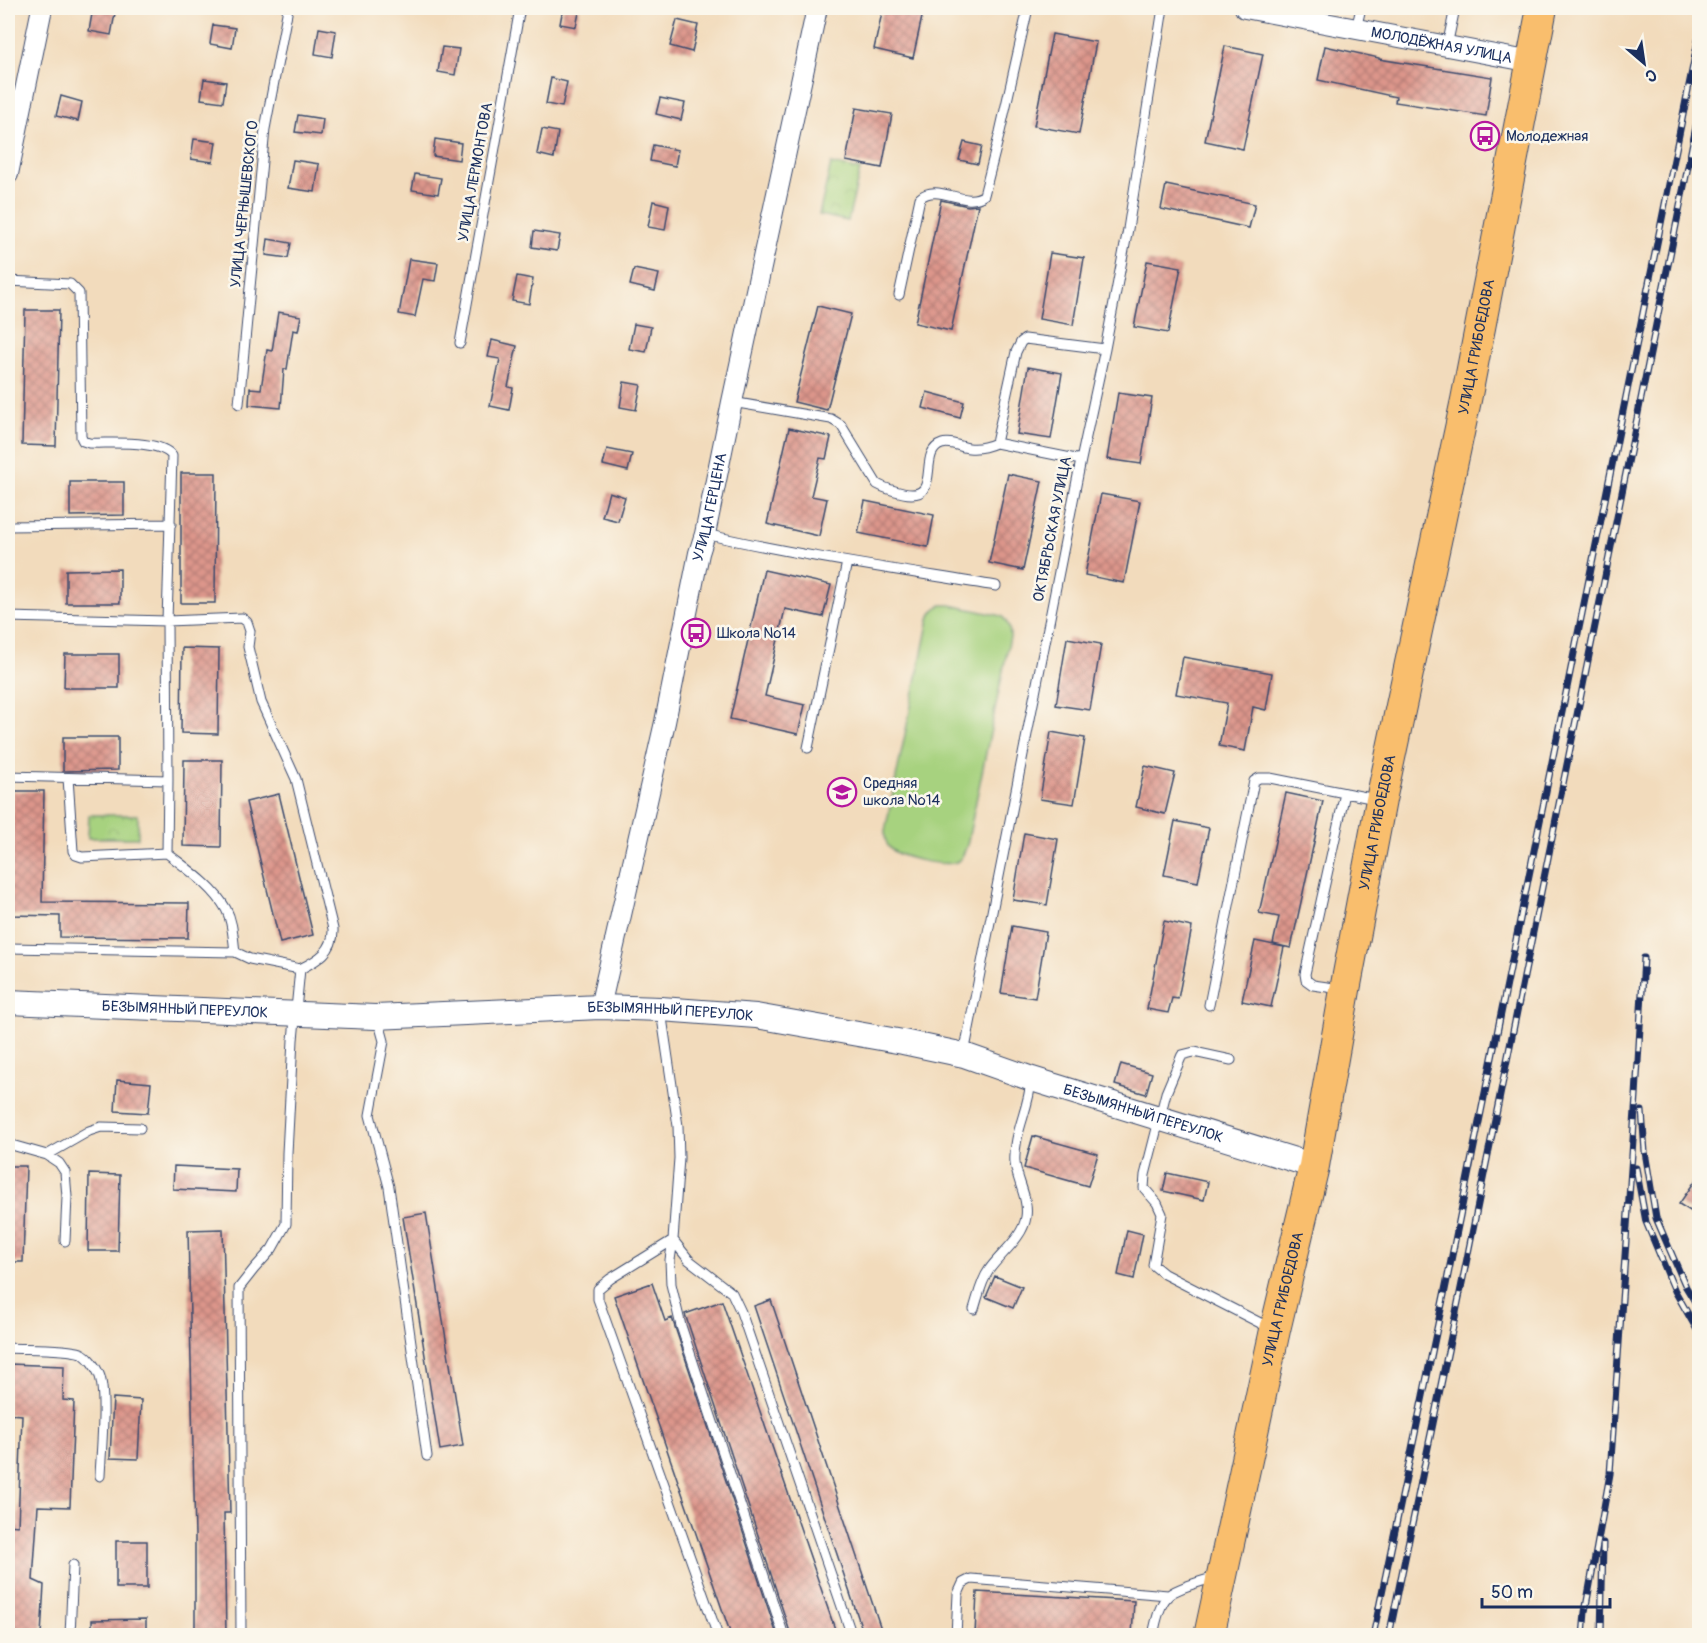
<svg xmlns="http://www.w3.org/2000/svg" width="1707" height="1643" font-family="Pangolin,sans-serif">
<style>
.park{fill:url(#park-crowns);stroke:#61806e;stroke-width:1.5}
.garden{fill:#a7d27f;stroke:#61806e;stroke-width:1.5}
.building{fill:url(#building-cross-hatch)}
.lines{fill:none;stroke-linecap:round;stroke-linejoin:round}
.service-casing{stroke:#3b496c;stroke-width:11}
.minor-casing{stroke:#3b496c;stroke-width:22}
.tertiary-casing{stroke:#3b496c;stroke-width:26}
.primary-casing{stroke:#3b496c;stroke-width:32}
.service{stroke:#fff;stroke-width:9}
.minor{stroke:#fff;stroke-width:20}
.tertiary{stroke:#fff;stroke-width:24}
.primary{stroke:#f9be6d;stroke-width:30}
.rail-casing{stroke:#1b2f5e;stroke-width:7}
.rail{stroke:#fbf7ec;stroke-width:4.5;stroke-dasharray:14;stroke-linecap:butt}
.labels{text-anchor:middle;stroke-width:5;stroke-linejoin:round;paint-order:stroke}
.street-label{font-size:15px;fill:#1b2f5e;stroke:#fbf7ec}
.poi-label{font-size:15px;fill:#1b2f5e;stroke:#fbf7ec;text-anchor:start}
</style>
<defs>
<pattern id="park-crowns" width="20" height="18" patternUnits="userSpaceOnUse" patternTransform="scale(1.5)"><rect width="20" height="18" fill="#a7d27f"/><path d="M2 6a3 3 0 1 1 6 0M12 15a3 3 0 1 1 6 0" fill="none" stroke="#8fb570"/></pattern>
<pattern id="building-cross-hatch" width="8" height="8" patternUnits="userSpaceOnUse" patternTransform="scale(1.5)"><rect width="8" height="8" fill="#dd968b"/><path d="M0 0l8 8M0 8l8-8" fill="none" stroke="#b27b75"/></pattern>
</defs>
<rect width="100%" height="100%" fill="#fbf7ec"/>
<filter id="ink" filterUnits="userSpaceOnUse"><feTurbulence type="fractalNoise" baseFrequency=".0167" numOctaves="2"/><feDisplacementMap in="SourceGraphic" scale="12" xChannelSelector="R" yChannelSelector="G"/><feConvolveMatrix kernelMatrix="1 2 1 2 8 2 1 2 1" color-interpolation-filters="sRGB"/></filter>
<filter id="wash" filterUnits="userSpaceOnUse"><feTurbulence type="fractalNoise" baseFrequency=".008" numOctaves="4" result="noise"/><feDisplacementMap in="SourceGraphic" scale="24" xChannelSelector="R" yChannelSelector="G"/><feGaussianBlur stdDeviation="1.35" result="paint"/><feColorMatrix in="noise" values="0 0 0 0 0 0 0 0 0 0 0 0 0 0 0 0 0 1.4 0 .05"/><feComposite in="paint" operator="in"/></filter>
<g filter="url(#wash)">
<rect width="100%" height="100%" fill="#f2dbbc"/>
<path class="park" d="M831,164L860,170L848,221L819,215Z
M89,815H138V838H88Z"/>
<path class="garden" d="M942,605H950L1002,616C1008,623 1010,628 1010,637L967,845C965,851 963,857 958,861C947,868 898,858 890,848C885,843 885,837 885,831L929,619C931,612 935,607 942,605Z"/>
<g id="blocks">
<path class="building" d="M93,8H116L111,35L89,31Z
M563,8H580L576,27L560,24Z
M883,8H924L913,58L874,49Z
M677,20L698,25L692,52L670,46Z
M213,25L235,28L232,48L210,44Z
M319,28L336,31L332,57L315,54Z
M1052,34L1096,42L1079,134L1034,126Z
M1225,46L1263,54L1243,149L1205,141Z
M1325,46L1379,58V59L1492,77L1486,116L1395,102L1396,97L1318,80Z
M442,47L459,49L455,75L438,72Z
M551,78L567,82L562,107L546,104Z
M204,79L226,82L223,102L201,99Z
M61,96L82,102L78,121L56,116Z
M660,98L685,103L681,120L656,114Z
M856,108L892,114L882,168L846,161Z
M298,115L323,119L321,135L295,132Z
M542,129L558,132L554,158L537,154Z
M194,139L216,142L213,162L191,159Z
M435,139L461,143L459,160L433,156Z
M964,142L982,146L978,164L959,160Z
M653,145L678,150L675,166L650,161Z
M293,160L319,164L315,192L288,188Z
M415,174L441,178L438,194L412,190Z
M1166,185L1255,204L1249,228L1161,209Z
M941,200L968,206L978,205L951,331L915,323Z
M653,201L669,205L665,230L648,227Z
M534,231L560,235L557,251L532,247Z
M268,239L291,243L288,258L266,255Z
M1050,253L1084,258L1073,325L1039,319Z
M409,259L438,263L435,281L423,279L415,317L399,314Z
M1147,261L1181,267L1168,333L1134,327Z
M634,269L659,274L655,291L630,285Z
M517,276L533,279L529,304L512,301Z
M818,306L851,314L827,410L794,402Z
M25,310H59L56,446L22,445Z
M278,312L301,316L298,331L293,330L287,369H284L281,408L249,405L250,388L261,389L267,350L272,351Z
M634,324L651,327L646,352L629,349Z
M492,340L517,346L508,387L513,388L509,410L490,406L500,359L488,357Z
M1028,367L1062,373L1051,439L1017,434Z
M624,382L641,385L636,410L620,407Z
M927,392L964,402L960,418L923,408Z
M1118,393L1152,398L1141,464L1107,459Z
M789,428L831,437L826,459L820,458L811,496L827,499L819,536L767,524Z
M607,449L632,454L628,471L603,465Z
M181,473H216L215,603H181Z
M1008,474L1042,481L1023,570L989,563Z
M70,482H124V515L70,516Z
M609,492L625,497L618,521L602,517Z
M1101,494L1140,501L1124,583L1085,575Z
M865,501L934,515L928,547L858,533Z
M120,569V603H66V570Z
M764,570L831,585L823,617L785,609L765,696L805,705L798,734L730,719Z
M1067,638L1101,644L1090,710L1056,705Z
M182,648L219,649L218,734L181,733Z
M65,654H119V688H64Z
M1183,657L1272,673L1266,710L1253,707L1245,751L1219,746L1227,703L1176,694Z
M1051,732L1085,738L1074,804L1040,799Z
M63,737H118V770L63,771Z
M184,760H222L221,847L183,846Z
M1145,766L1175,773L1165,814L1136,807Z
M12,791H44L42,902L189,903L188,938L60,937V916L9,915Z
M1286,793L1323,801L1291,948L1273,944L1279,917L1259,913Z
M279,794L313,935L280,943L246,802Z
M1175,821L1209,828L1198,882L1164,875Z
M1024,833L1058,839L1047,905L1013,900Z
M1164,921L1192,927L1178,999L1172,998L1168,1013L1147,1009Z
M1012,926L1046,932L1035,998L1001,993Z
M1255,941L1284,947L1271,1007L1242,1001Z
M1121,1064L1152,1073L1146,1094L1115,1085Z
M117,1080L151,1083L148,1113L115,1111Z
M1033,1136L1098,1154L1088,1186L1024,1168Z
M8,1166H26L23,1262H8Z
M174,1166L237,1169L236,1192L173,1189Z
M1167,1173L1208,1182L1204,1200L1163,1191Z
M89,1174L120,1175L118,1251H88Z
M1700,1174V1217L1679,1204Z
M426,1213L463,1446L440,1450L403,1217Z
M223,1229L230,1513H224L226,1635H195V1536L188,1230Z
M1127,1230L1143,1234L1134,1279L1118,1275Z
M995,1276L1022,1287L1013,1308L986,1297Z
M652,1283L665,1321L672,1318L777,1635H731L614,1296Z
M771,1300L883,1635H864L754,1306Z
M722,1301L837,1635H791L685,1314Z
M8,1364L64,1366L63,1400L74,1401L70,1507L38,1506L33,1580L44,1585L41,1635H8V1525L18,1526L22,1415L8,1414Z
M113,1398L141,1400L138,1459L110,1458Z
M116,1541H147V1588H116Z
M977,1592L1134,1601L1132,1635H975Z
M146,1619V1635H92V1620Z"/>
</g>
</g>
<g filter="url(#ink)">
<use href="#blocks" fill-opacity="0" stroke="#3b496c" stroke-width="1.5"/>
<g class="lines">
<g class="service-casing">
<path id="service" d="M1356,29L1361,8
M1447,46L1455,8
M8,281L70,284L79,293L81,437L83,441L89,443C109,444 161,439 172,456L167,621L168,780L167,853
M899,295L920,198C938,182 965,209 984,195L1000,132L1028,8
M460,343L520,8
M732,402L831,419L841,425L877,484C886,489 894,491 903,493C944,502 916,452 942,444C950,441 960,447 969,448C979,449 987,447 996,443L1016,352L1021,342L1025,339L1105,349
M239,404L265,129L288,8
M996,443L1081,460
M8,526L171,524
M705,534C801,556 899,570 996,586
M8,617L167,621L242,618L247,622L250,631L248,647L261,702L296,779L333,929C334,951 318,960 300,969L293,1040L287,1153L286,1224L272,1249L254,1269L239,1288L241,1636
M808,748L847,562
M8,776L168,780
M68,778L73,851L76,855L82,857L167,853C187,869 213,886 226,909C233,922 233,938 235,952
M8,948L235,952L250,959L300,969
M1341,989L1313,985L1306,980L1305,974L1345,793L1376,799
M1209,1005L1254,781L1259,778H1270L1345,793
M661,1011L678,1126L679,1158L673,1240L670,1260L671,1284L681,1326L784,1636
M376,1019L381,1030L384,1041L370,1115L389,1187L427,1456
M964,1054L1081,460L1105,349L1128,229L1163,8
M1231,1060L1194,1052L1182,1055L1166,1093L1145,1175L1144,1188L1157,1203L1162,1214L1153,1265L1164,1274L1272,1329
M8,1144L47,1155L59,1163L65,1172L67,1197L65,1241
M47,1155L89,1131L101,1127L140,1128
M673,1240L610,1279L598,1289V1299L718,1636
M673,1240L689,1260L732,1293L741,1312L852,1636
M974,1309C978,1297 981,1281 989,1270C1000,1254 1023,1238 1026,1217C1029,1199 1017,1181 1015,1163C1013,1134 1029,1109 1031,1081
M8,1348C25,1349 67,1348 81,1353C88,1356 96,1367 99,1374C107,1392 101,1453 100,1476
M70,1636L73,1565
M956,1636L958,1594L963,1583L971,1579L1168,1595
M1153,1636C1155,1625 1160,1603 1168,1596C1175,1588 1206,1580 1216,1577"/>
</g>
<g class="minor-casing">
<g id="minor">
<path id="s1" d="M1245,8L1532,62"/>
<path d="M8,174L42,8"/>
<path id="s2" d="M600,1007L665,722L699,553L705,534L732,402L817,8"/>
</g>
</g>
<g class="tertiary-casing">
<g id="tertiary">
<path id="s3" d="M8,1002L375,1017L600,1007L661,1009L756,1016L903,1042L964,1055L1032,1079L1314,1166"/>
</g>
</g>
<g class="primary-casing">
<g id="primary">
<path id="s4" d="M1209,1636L1275,1330L1314,1166L1345,990L1381,800L1466,400L1542,8"/>
</g>
</g>
<use href="#service" class="service"/>
<use href="#minor" class="minor"/>
<use href="#tertiary" class="tertiary"/>
<use href="#primary" class="primary"/>
<g class="rail-casing">
<path id="rail" d="M1642,1111L1645,1152L1656,1218L1686,1287L1700,1310
M1636,1168L1646,1222L1675,1291L1700,1335
M1373,1636L1445,1290L1700,31
M1389,1636L1460,1293L1700,107
M1583,1636L1585,1612L1610,1474L1636,1096L1644,958
M1601,1636L1603,1543"/>
</g>
<use href="#rail" class="rail"/>
</g>
</g>
<defs>
<g id="bus-ring" transform="scale(1.5)"><circle r="9.5" fill="#fbf7ec" stroke="#b5179e" stroke-width="1.5"/><path d="M-5-6H5V4H4V6H2V4H-2V6H-4V4H-5ZM-3.5-4V0h7V-4ZM-3.5 1.2v1.5H-2V1.2ZM2 1.2v1.5H3.5V1.2Z" fill="#b5179e"/></g>
<g id="school-ring" transform="scale(1.5)"><circle r="9.5" fill="#fbf7ec" stroke="#b5179e" stroke-width="1.5"/><path d="M0-5L7-2L0 1L-7-2ZM-4 1L0 2.5L4 1V4Q0 6-4 4Z" fill="#b5179e"/></g>
</defs>
<g fill-rule="evenodd">
<use href="#bus-ring" x="1485" y="136"/>
<use href="#bus-ring" x="696" y="633"/>
<use href="#school-ring" x="842" y="792"/>
</g>
<g class="labels">
<g class="street-label">
<text dy="5" stroke="none"><textPath href="#s1" startOffset="200">МОЛОДЁЖНАЯ УЛИЦА</textPath></text>
<text transform="translate(475 172) rotate(-80)" y="5">УЛИЦА ЛЕРМОНТОВА</text>
<text transform="translate(244 204) rotate(-84)" y="5">УЛИЦА ЧЕРНЫШЕВСКОГО</text>
<text dy="5" stroke="none"><textPath href="#s4" startOffset="1317">УЛИЦА ГРИБОЕДОВА</textPath></text>
<text dy="5" stroke="none"><textPath href="#s2" startOffset="512">УЛИЦА ГЕРЦЕНА</textPath></text>
<text transform="translate(1052 529) rotate(-79)" y="5">ОКТЯБРЬСКАЯ УЛИЦА</text>
<text dy="5" stroke="none"><textPath href="#s4" startOffset="831">УЛИЦА ГРИБОЕДОВА</textPath></text>
<text dy="5" stroke="none"><textPath href="#s3" startOffset="177">БЕЗЫМЯННЫЙ ПЕРЕУЛОК</textPath></text>
<text dy="5" stroke="none"><textPath href="#s3" startOffset="663">БЕЗЫМЯННЫЙ ПЕРЕУЛОК</textPath></text>
<text dy="5" stroke="none"><textPath href="#s3" startOffset="1149">БЕЗЫМЯННЫЙ ПЕРЕУЛОК</textPath></text>
<text dy="5" stroke="none"><textPath href="#s4" startOffset="345">УЛИЦА ГРИБОЕДОВА</textPath></text>
</g>
<g class="poi-label">
<text x="1506" y="141">Молодежная</text>
<text x="717" y="638">Школа №14</text>
<text x="863" y="788">Средняя<tspan x="863" dy="17">школа №14</tspan></text>
</g>
</g>
<rect width="1707" height="1643" fill="none" stroke="#fbf7ec" stroke-width="30"/>
<g transform="translate(1644 63) rotate(151)" stroke="#fbf7ec" stroke-width="4.5" paint-order="stroke">
<path d="M0-4.5L10 22L0 15L-10 22Z" fill="#1b2f5e"/>
<text y="-9" font-size="16" font-weight="bold" text-anchor="middle" fill="#1b2f5e">С</text>
</g>
<path d="M1482 1598v9h128v-9" fill="none" stroke="#1b2f5e" stroke-width="3"/>
<text x="1491" y="1598" font-size="18" fill="#1b2f5e" stroke="#fbf7ec" stroke-width="4.5" paint-order="stroke">50 m</text>
</svg>
